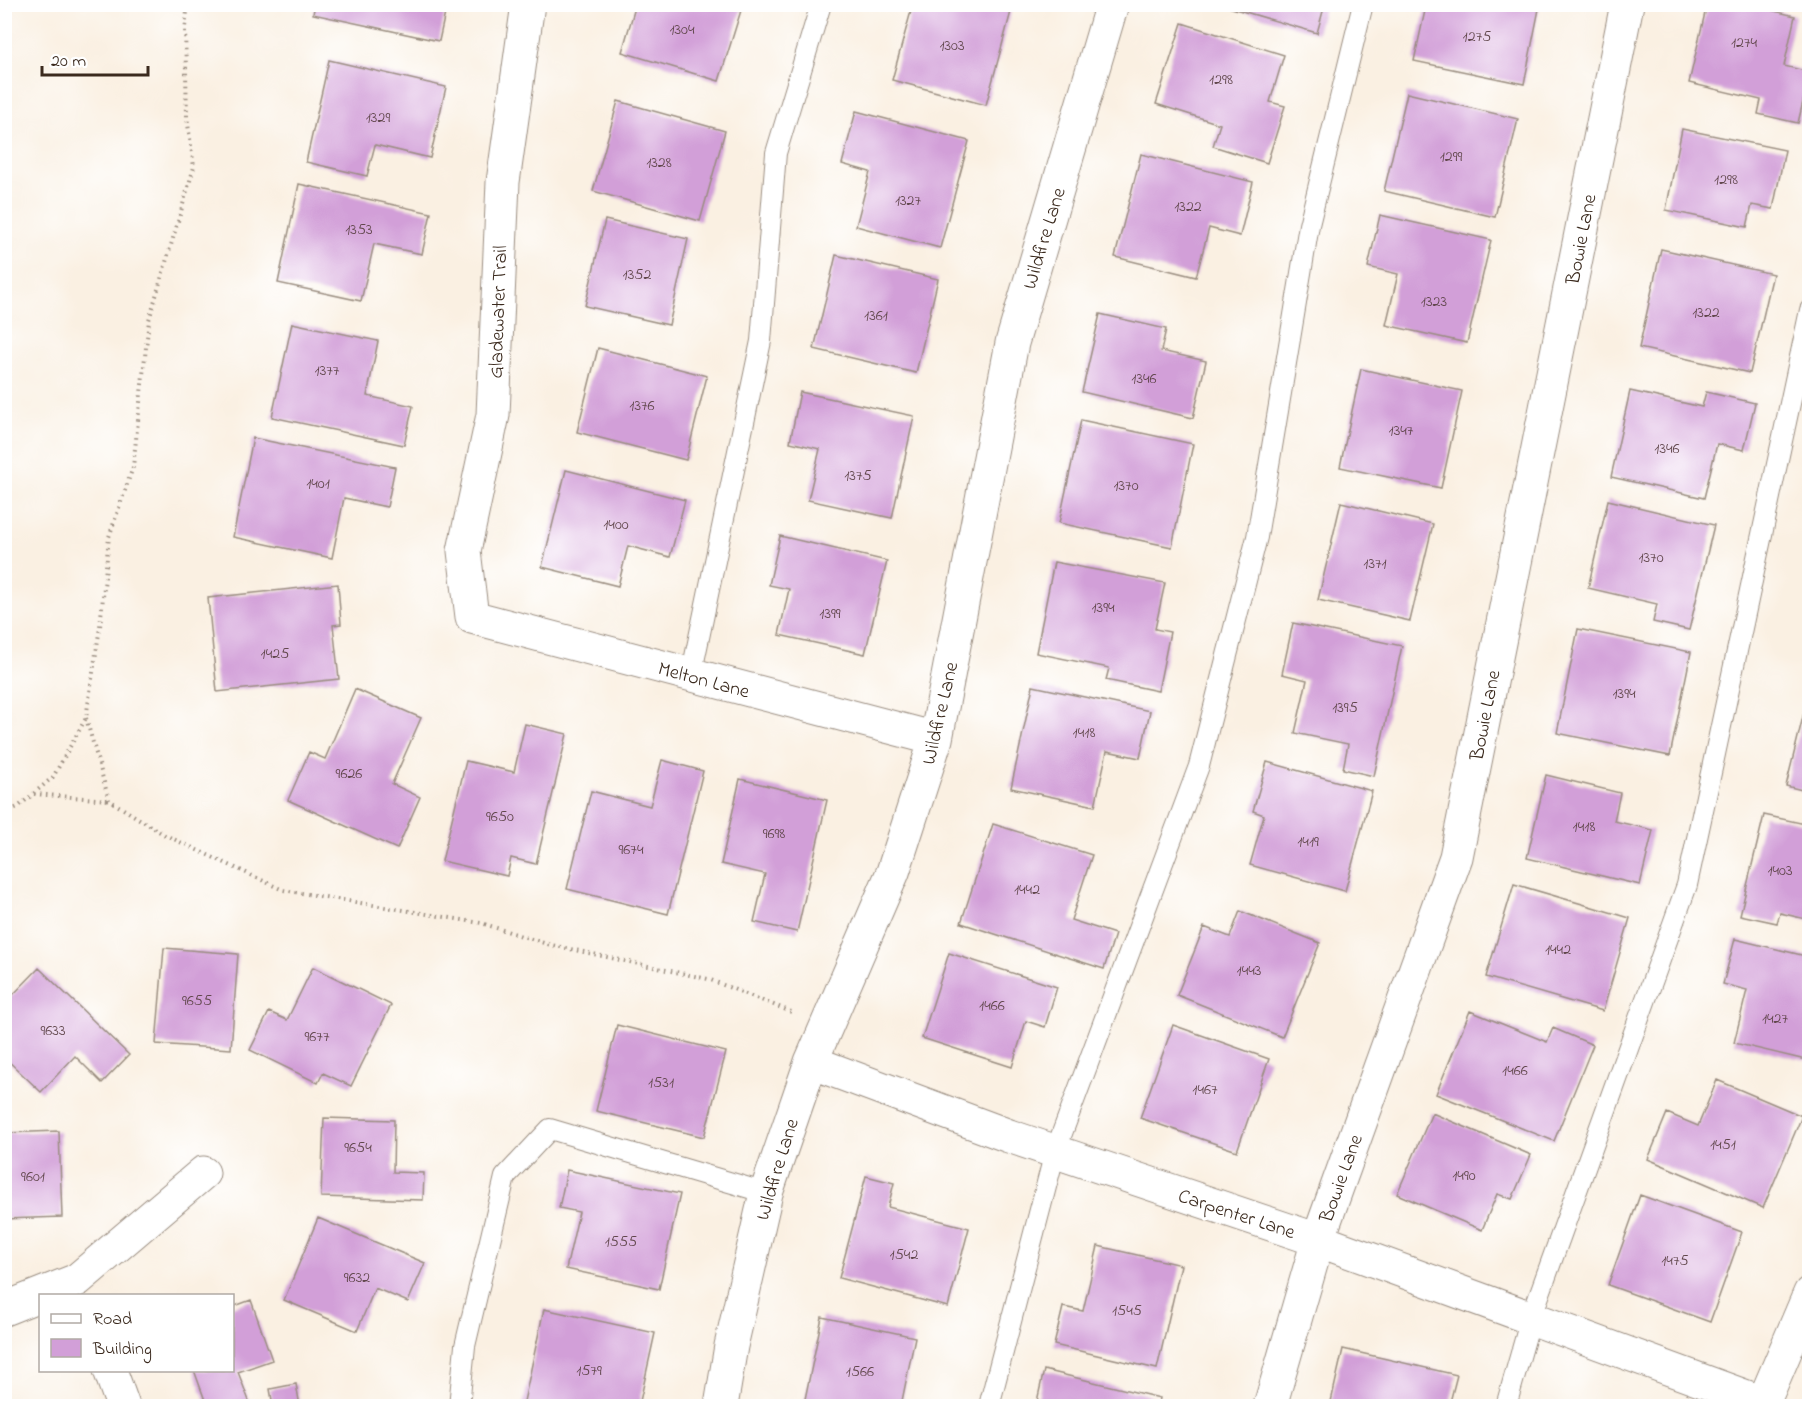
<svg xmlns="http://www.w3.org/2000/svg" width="1814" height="1411" font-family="'Indie Flower',sans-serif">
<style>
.building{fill:#d29fd8}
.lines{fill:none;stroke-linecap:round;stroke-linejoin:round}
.service-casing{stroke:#9a8d80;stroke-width:22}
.minor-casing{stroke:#9a8d80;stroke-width:35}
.path{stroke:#9a8d80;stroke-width:4;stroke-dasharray:1.5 4.5;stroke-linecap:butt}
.service{stroke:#fff;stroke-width:20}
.minor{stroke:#fff;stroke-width:33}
.labels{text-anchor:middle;stroke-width:6;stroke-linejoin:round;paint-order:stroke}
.number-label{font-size:16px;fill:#61474c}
.street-label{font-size:20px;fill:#3b2a1e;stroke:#fff}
</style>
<rect width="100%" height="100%" fill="#fff"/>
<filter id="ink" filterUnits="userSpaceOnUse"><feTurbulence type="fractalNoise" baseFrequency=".0167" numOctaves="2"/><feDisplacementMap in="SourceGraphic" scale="12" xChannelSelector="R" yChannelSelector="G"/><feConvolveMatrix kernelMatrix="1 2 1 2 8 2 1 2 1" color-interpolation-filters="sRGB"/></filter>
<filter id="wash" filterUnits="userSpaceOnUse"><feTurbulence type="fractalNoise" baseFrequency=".008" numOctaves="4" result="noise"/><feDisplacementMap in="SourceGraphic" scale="24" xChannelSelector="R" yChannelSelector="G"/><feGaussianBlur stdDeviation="1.35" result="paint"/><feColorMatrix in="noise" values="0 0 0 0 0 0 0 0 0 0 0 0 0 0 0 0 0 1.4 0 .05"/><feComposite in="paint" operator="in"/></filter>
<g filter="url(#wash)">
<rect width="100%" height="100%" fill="#faf0e2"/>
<g id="blocks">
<path class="building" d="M315,4H447L439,41L313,14Z
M636,4H743L719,81L622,52Z
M913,4H1000L1012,8L986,105L892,80Z
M1218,4H1325L1317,33Z
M1439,4H1540L1524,84L1414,61L1426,6L1438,8Z
M1707,4H1745L1795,16L1784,66L1810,72L1798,123L1758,114L1761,100L1689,83Z
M1182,23L1284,55L1270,102L1285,106L1267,163L1213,146L1220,124L1156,104Z
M329,60L446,87L430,158L375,145L367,176L306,162Z
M1407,93L1518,119L1495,217L1384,191Z
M618,101L725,131L700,221L593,191Z
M856,111L969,141L940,248L856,226L870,172L842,164Z
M1682,129L1785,150L1773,209L1752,205L1747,227L1666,210Z
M1141,154L1253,182L1240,236L1209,228L1196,277L1115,257Z
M299,184L431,213L422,254L374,244L361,301L278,283Z
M1380,215L1491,240L1467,343L1386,325L1398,274L1368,267Z
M605,220L688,239L669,325L585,306Z
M1661,249L1773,274L1750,373L1639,348Z
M836,255L938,279L916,373L814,349Z
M1100,314L1166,329L1161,351L1206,361L1193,418L1082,392Z
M292,323L378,341L367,396L413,406L404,445L272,417Z
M598,348L707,376L686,460L577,432Z
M1361,369L1462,391L1441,488L1340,467Z
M1630,391L1702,407L1706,392L1755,403L1744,450L1717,444L1704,498L1611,477Z
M800,392L914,416L892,518L808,500L820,449L790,442Z
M1081,420L1193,444L1172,547L1059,523Z
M253,438L395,467L387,507L344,498L332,558L233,537Z
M566,470L685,500L670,557L628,546L618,586L542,567Z
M1608,500L1714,525L1689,630L1653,622L1657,604L1588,588Z
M1341,502L1433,524L1410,621L1318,600Z
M780,536L887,561L865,654L779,635L789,589L769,585Z
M1054,562L1165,583L1155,629L1170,632L1158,691L1106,680L1109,668L1036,653Z
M338,584L341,624L333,625L339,679L217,692L208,598Z
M1293,623L1402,646L1374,776L1343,769L1348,744L1295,733L1307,680L1282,674Z
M1578,629L1691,652L1670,756L1557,733Z
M1033,686L1150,711L1140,758L1107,751L1095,806L1011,788Z
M1810,688V792L1786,786Z
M355,689L421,718L392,784L420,797L397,849L288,800L309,752L325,759Z
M525,724L567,734L536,864L511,858L507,876L442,861L466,761L514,772Z
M662,760L703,771L668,914L567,889L591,791L650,806Z
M1267,762L1372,791L1345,891L1250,865L1264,815L1253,811Z
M1546,775L1620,793L1614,821L1653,830L1640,885L1527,858Z
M740,779L827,800L797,932L754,922L765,874L721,864Z
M1764,815L1810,825V920L1780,913L1777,923L1740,915Z
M993,824L1092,855L1071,920L1115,934L1104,969L961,923Z
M1514,884L1630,918L1603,1011L1486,977Z
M1240,911L1320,943L1282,1037L1177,995L1204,927L1230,937Z
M1735,939L1810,957V1061L1734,1043L1747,990L1723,984Z
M164,948L238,954L231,1049L156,1044Z
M949,953L1057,987L1045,1027L1026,1021L1012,1067L922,1038Z
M313,967L391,1005L351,1086L323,1073L318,1083L250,1050L269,1012L287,1020Z
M39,968L129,1055L102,1083L75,1056L41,1092L4,1057V1004Z
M1470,1011L1547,1042L1553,1028L1593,1045L1554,1141L1436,1094Z
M617,1025L726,1052L704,1137L596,1111Z
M1173,1025L1269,1059L1237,1151L1140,1118Z
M1717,1080L1802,1116L1763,1208L1648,1159L1667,1113L1698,1126Z
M1432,1113L1531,1155L1512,1199L1497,1194L1482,1230L1397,1194Z
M324,1118L394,1120L393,1172L424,1173L423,1200L321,1197Z
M59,1131L62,1217L4,1219V1133Z
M567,1170L680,1194L659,1289L566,1269L579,1212L559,1208Z
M866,1176L894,1183L888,1207L969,1228L948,1307L839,1278Z
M1640,1195L1742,1232L1710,1322L1608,1285Z
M318,1218L425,1263L408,1302L375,1288L357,1331L284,1300Z
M1098,1246L1181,1265L1157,1369L1054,1345L1063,1307L1083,1311Z
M251,1300L272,1360L238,1372L251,1406H207L194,1370H232V1307Z
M544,1309L655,1333L639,1406H523Z
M822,1317L915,1337L901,1406H817L804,1404Z
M1343,1349L1457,1375L1449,1406H1330Z
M1044,1370L1160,1398L1158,1406H1036Z
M296,1384L300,1406H273L270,1389Z
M31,1401L32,1406H12Z"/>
</g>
</g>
<g filter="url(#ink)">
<use href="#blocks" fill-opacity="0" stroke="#9a8d80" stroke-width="1.5"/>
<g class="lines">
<g class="service-casing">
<path id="service" d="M691,676L761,341L776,153L821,4
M459,1406L465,1346L505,1177L550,1129L766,1193
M989,1406L1055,1152L1199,766L1257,537L1309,225L1363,4
M1506,1406L1531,1318L1687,885L1810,310"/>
</g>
<g class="minor-casing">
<path id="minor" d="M528,4L503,182L493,415L464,551L472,617L936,739
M811,1062L1009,1136L1318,1240L1763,1403
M4,1309L77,1280L203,1173
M110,1370L123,1406
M721,1406L731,1346L766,1193L811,1062L893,872L936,739L1012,343L1112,4
M1270,1406L1318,1240L1456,857L1627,4
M1762,1406L1810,1293"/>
</g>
<path class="path" d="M86,718L109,800L165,835L283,890L481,923L547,944L708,979L794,1013
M34,794L109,800
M4,813L18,807L53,777L86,718L100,627L109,537L133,467L149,320L194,167L187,117L185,27L188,4"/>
<use href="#service" class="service"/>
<use href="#minor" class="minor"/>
</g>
</g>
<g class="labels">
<g class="number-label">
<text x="682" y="34">1304</text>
<text x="1477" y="41">1275</text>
<text x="1744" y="47">1274</text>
<text x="952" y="50">1303</text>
<text x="1221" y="84">1298</text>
<text x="378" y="122">1329</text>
<text x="1451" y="161">1299</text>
<text x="659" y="167">1328</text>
<text x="1726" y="184">1298</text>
<text x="908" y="205">1327</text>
<text x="1188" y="211">1322</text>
<text x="359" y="234">1353</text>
<text x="637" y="279">1352</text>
<text x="1434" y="306">1323</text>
<text x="1706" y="317">1322</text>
<text x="876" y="320">1361</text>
<text x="327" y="375">1377</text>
<text x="1144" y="383">1346</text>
<text x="642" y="410">1376</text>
<text x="1401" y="435">1347</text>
<text x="1667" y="453">1346</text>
<text x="858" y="480">1375</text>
<text x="318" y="488">1401</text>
<text x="1126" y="490">1370</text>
<text x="616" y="529">1400</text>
<text x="1651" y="562">1370</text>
<text x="1375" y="568">1371</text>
<text x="1103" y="612">1394</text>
<text x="830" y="618">1399</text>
<text x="275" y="658">1425</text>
<text x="1624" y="698">1394</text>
<text x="1345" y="712">1395</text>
<text x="1084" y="737">1418</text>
<text x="349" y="778">9626</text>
<text x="500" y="821">9650</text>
<text x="1584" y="831">1418</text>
<text x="774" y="838">9698</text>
<text x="1308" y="846">1419</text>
<text x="631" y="854">9674</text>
<text x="1780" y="875">1403</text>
<text x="1027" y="894">1442</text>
<text x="1558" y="954">1442</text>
<text x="1249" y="975">1443</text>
<text x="197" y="1005">9655</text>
<text x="992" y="1010">1466</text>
<text x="1775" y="1023">1427</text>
<text x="53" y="1035">9633</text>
<text x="317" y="1041">9677</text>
<text x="1515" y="1075">1466</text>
<text x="661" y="1087">1531</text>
<text x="1205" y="1094">1467</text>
<text x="1723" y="1149">1451</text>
<text x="358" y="1152">9654</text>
<text x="1464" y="1180">1490</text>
<text x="33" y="1181">9601</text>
<text x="621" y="1246">1555</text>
<text x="904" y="1259">1542</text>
<text x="1675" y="1265">1475</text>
<text x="357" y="1282">9632</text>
<text x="1127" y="1315">1545</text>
<text x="589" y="1375">1579</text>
<text x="860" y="1376">1566</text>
</g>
<g class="street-label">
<text transform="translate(1043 238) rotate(-73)" y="7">Wildfire Lane</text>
<text transform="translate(1580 239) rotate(-79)" y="7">Bowie Lane</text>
<text transform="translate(497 312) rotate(-88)" y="7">Gladewater Trail</text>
<text transform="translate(704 679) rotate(15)" y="7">Melton Lane</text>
<text transform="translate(939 713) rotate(-77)" y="7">Wildfire Lane</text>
<text transform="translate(1484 715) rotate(-79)" y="7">Bowie Lane</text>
<text transform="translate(776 1169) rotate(-73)" y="7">Wildfire Lane</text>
<text transform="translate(1340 1178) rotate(-70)" y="7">Bowie Lane</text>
<text transform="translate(1237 1213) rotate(18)" y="7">Carpenter Lane</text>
</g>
</g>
<rect width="1814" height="1411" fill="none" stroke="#fff" stroke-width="24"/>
<rect x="39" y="1294" width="195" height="78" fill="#ffffff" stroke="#b1aaa5" stroke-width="1.5"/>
<rect x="51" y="1314" width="30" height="9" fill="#ffffff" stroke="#b1aaa5" stroke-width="1.5"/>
<text x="93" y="1324" font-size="18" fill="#3b2a1e">Road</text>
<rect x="51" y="1339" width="30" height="18" fill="#d29fd8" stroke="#b1aaa5" stroke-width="1.5"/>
<text x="93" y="1354" font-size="18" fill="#3b2a1e">Building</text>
<path d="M42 66v9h106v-9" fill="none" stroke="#3b2a1e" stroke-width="3"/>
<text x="51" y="66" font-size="18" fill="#3b2a1e" stroke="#ffffff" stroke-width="4.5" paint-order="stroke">20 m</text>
</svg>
